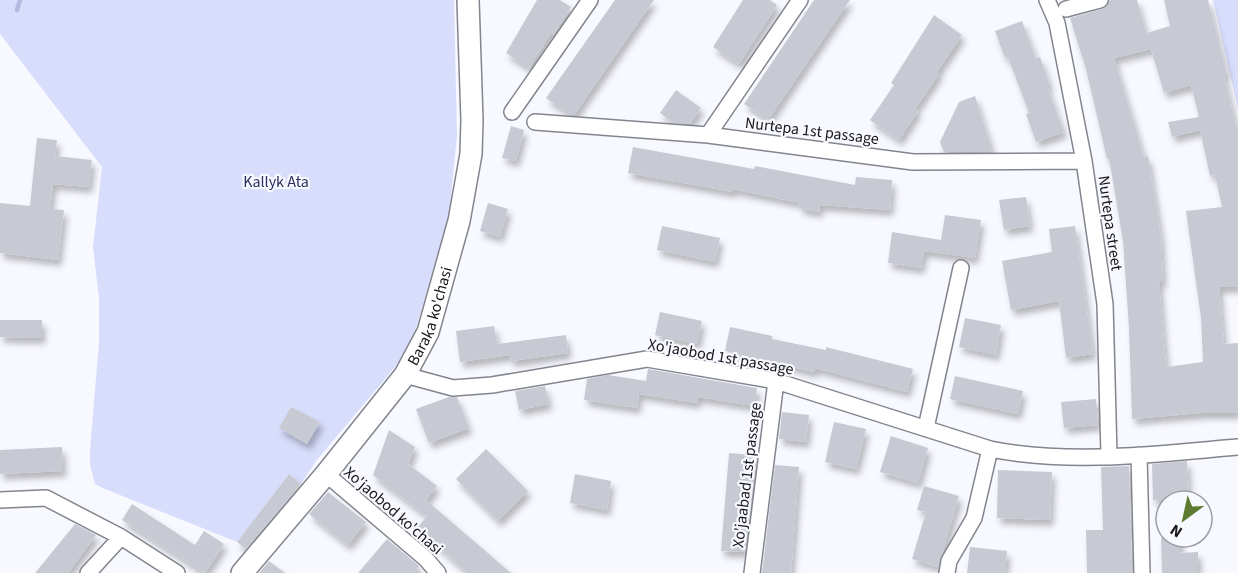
<svg xmlns="http://www.w3.org/2000/svg" width="1238" height="573" font-family="'Source Sans 3',sans-serif">
<style>
.green{fill:#d8ddfc}
.lines{fill:none;stroke-linecap:round;stroke-linejoin:round}
.stream{stroke:#b4b9e1;stroke-width:4.5}
.building{fill:#c7c9d3;fill-rule:evenodd;filter:url(#shadow)}
.minor-casing{stroke:#83858e;stroke-width:18}
.secondary-casing{stroke:#83858e;stroke-width:24}
.minor{stroke:#fff;stroke-width:15}
.secondary{stroke:#fff;stroke-width:21}
.labels{text-anchor:middle;stroke-width:4.5;stroke-linejoin:round;paint-order:stroke}
.street-label{font-size:16px;fill:#17171b;stroke:#f8f9ff}
.park-label{font-size:16px;fill:#2c2f61;stroke:#f8f9ff}
</style>
<defs>
<filter id="shadow"><feDropShadow dx="3.5" dy="6" stdDeviation="3" flood-color="#0004"/></filter>
</defs>
<rect width="100%" height="100%" fill="#f8f9ff"/>
<path class="green" d="M0,0H454L457,136L449,215L412,342L391,372L316,461L301,484L289,474L237,542L105,489L95,484L90,465V450L99,342V298L93,247L102,167L0,34Z
M1213,0H1238V109Z"/>
<g class="lines">
<path class="stream" d="M17,10L20,0"/>
</g>
<path class="building" d="M537,0H560L571,7L553,35L551,33L529,68L506,53Z
M615,0H654L574,115H572L546,98Z
M743,0H770L777,5L739,64L713,47Z
M814,0H850L768,120L744,104Z
M1109,0H1137L1146,33L1170,26L1164,0H1208L1227,74L1224,75L1238,133V287H1219L1224,344L1238,343V413H1201L1132,419L1129,328L1123,241L1109,158L1107,159L1086,69L1070,18L1103,9L1107,6ZM1151,49L1164,93L1191,85L1199,117L1168,122L1172,137L1200,130L1210,176L1215,175L1222,207L1186,211L1201,318L1203,362L1166,367L1159,282H1163L1161,237L1148,156L1144,157L1114,58Z
M934,15L962,35L937,72L939,74L915,109L918,111L899,140L870,120L894,85L891,83Z
M1022,21L1036,59L1040,57L1050,85L1047,86L1064,132L1036,142L1026,114L1029,113L1008,57L1005,58L995,31Z
M676,90L701,108L690,124L674,123L660,113Z
M975,96L991,146L990,152H944L940,142L959,102Z
M511,126L524,130L516,161L502,158Z
M37,138L57,140L55,156L92,160L89,187L53,184L50,209L64,210L58,260L0,253V203L30,206Z
M633,147L754,169L755,166L855,185L856,177L892,180L890,210L820,205L819,212L799,208L800,203L733,189V192L628,173Z
M1026,197L1030,226L1004,230L999,200Z
M488,203L508,209L500,237L480,231Z
M945,215L981,220L975,258L924,251L921,268L888,263L892,232L941,240Z
M662,226L720,238L715,262L657,250Z
M1075,226L1093,354L1066,358L1059,301L1011,310L1002,261L1052,252L1049,229Z
M660,312L702,321L697,344L655,335Z
M965,318L1001,325L996,355L959,347Z
M0,320H42V338L0,337Z
M494,326L497,344L566,335L568,353L511,361L510,355L460,362L456,331Z
M730,327L772,336V339L826,350V347L913,369L907,392L815,368L814,372L725,351Z
M648,369L757,388L754,406L698,397L697,403L639,394L637,408L584,400L587,379L608,375L646,381Z
M955,376L1023,391L1018,414L950,399Z
M545,386L549,404L519,410L515,391Z
M449,397H457L469,428L429,443L416,409Z
M1096,399L1098,425L1064,428L1061,402Z
M291,407L320,422L307,444L279,428Z
M782,412L809,415L806,442L779,439Z
M834,422L866,429L856,469L825,462Z
M389,430L415,447L408,464L437,486L426,500L511,573H468L417,528L427,516L373,475Z
M891,436L928,448L918,483L880,472Z
M62,447L63,471L0,474V450Z
M486,449L528,491L498,521L456,479Z
M729,453L754,455V462L756,463L745,552L721,551Z
M1187,461L1189,499L1153,500L1152,464Z
M775,465L799,467L791,573H762Z
M1129,466L1132,573H1087L1086,530H1103L1101,467Z
M998,470L1052,472L1050,520L997,518Z
M289,474L301,484L246,549L237,542Z
M575,474L611,481L607,510L570,503Z
M924,486L959,496L938,567L912,559L926,512L917,510Z
M328,492L366,522L348,545L309,514Z
M132,504L195,545L204,531L224,544L205,573L122,520Z
M75,524L96,535L68,573H35Z
M1161,537H1180V553L1198,552V573H1162Z
M387,539L419,566L414,573H358Z
M970,547L1007,551L1005,573H967Z
M269,561L285,573H259Z"/>
<g class="lines">
<g class="minor-casing">
<path id="minor" d="M1047,0L1057,23L1084,161L1105,304L1109,455
M1066,9L1100,0
M512,112L590,0
M535,122L708,135L913,162L1084,161
M708,135L800,0
M405,375L453,388L492,385L647,359L776,381L990,449C1071,465 1156,454 1238,447
M926,428L961,268
M1139,455L1142,573
M326,474L426,559L438,573
M0,500L46,498L121,537L177,573
M88,573L121,537
M752,573L776,381
M947,573L949,561L974,518L990,449"/>
</g>
<g class="secondary-casing">
<g id="secondary">
<path id="s1" d="M242,573L326,474L405,375L428,332L459,221L471,154L472,120L468,0"/>
</g>
</g>
<use href="#minor" class="minor"/>
<use href="#secondary" class="secondary"/>
</g>
<g class="labels">
<g class="street-label">
<text transform="translate(812 130) rotate(7)" y="6">Nurtepa 1st passage</text>
<text transform="translate(1111 223) rotate(82)" y="6">Nurtepa street</text>
<text dy="6" stroke="none"><textPath href="#s1" startOffset="321">Baraka ko'chasi</textPath></text>
<text transform="translate(721 356) rotate(10)" y="6">Xo'jaobod 1st passage</text>
<text transform="translate(746 475) rotate(-83)" y="6">Xo'jaаbаd 1st passage</text>
<text transform="translate(394 510) rotate(41)" y="6">Xo'jaobod ko'chasi</text>
</g>
<g class="park-label">
<text x="276" y="187">Kallyk Ata</text>
</g>
</g>
<g transform="translate(1184 519) rotate(213)"><circle r="28" fill="#f8f9ff" stroke="#9e9fa4" stroke-width="1.5"/>
<path d="M0-4.5L10 22L0 15L-10 22Z" fill="#5c7a30"/>
<text y="-9" font-size="16" font-weight="bold" text-anchor="middle" fill="#17171b">N</text>
</g>
</svg>
